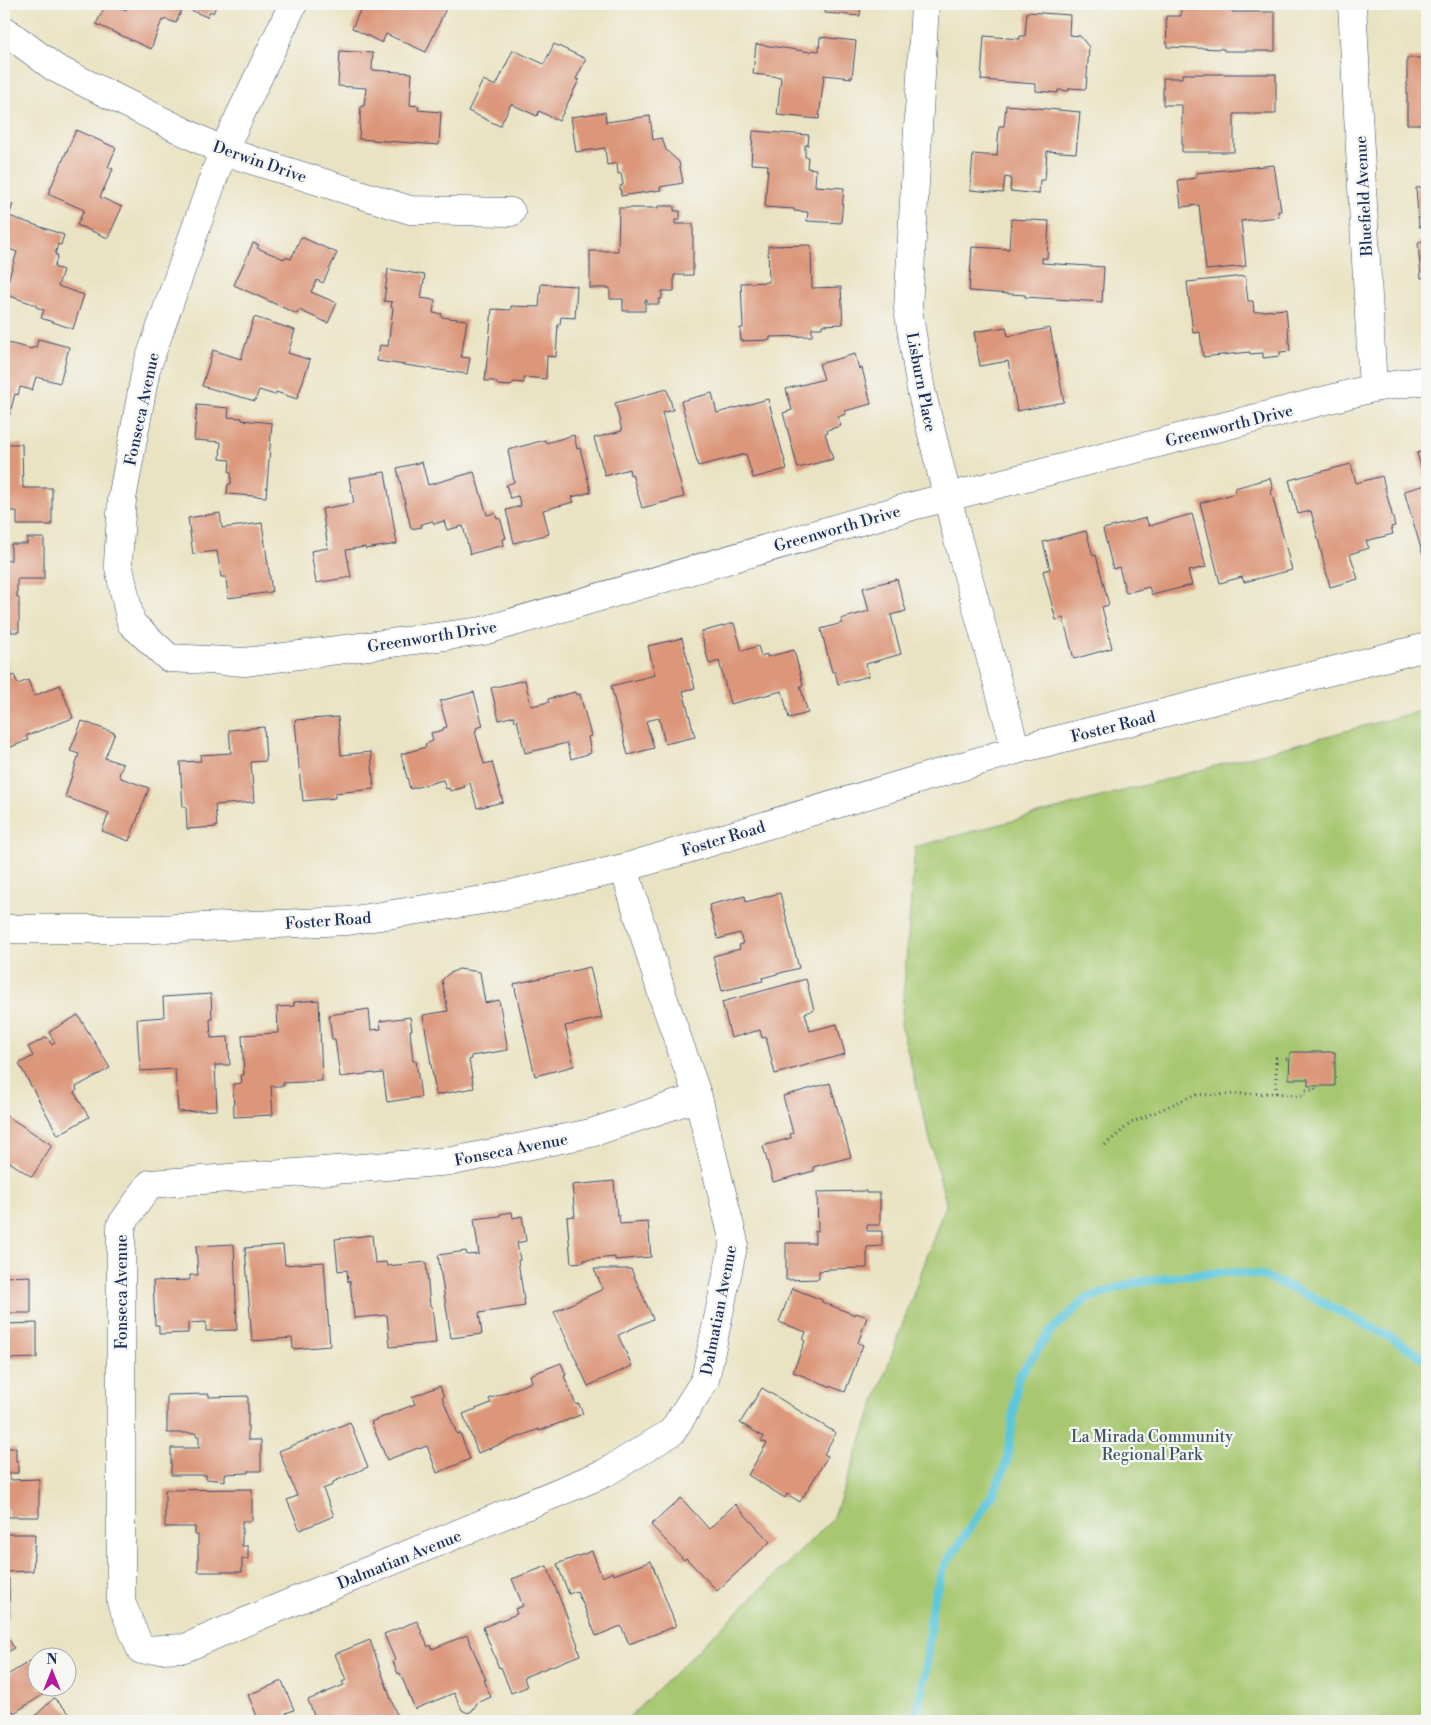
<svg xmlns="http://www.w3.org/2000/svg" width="1431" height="1725" font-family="'Libre Bodoni',serif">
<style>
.green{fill:#a7c871;stroke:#617c68}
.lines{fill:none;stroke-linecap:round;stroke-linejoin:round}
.stream{stroke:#5fc7db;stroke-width:9}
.building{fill:#dc977a}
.minor-casing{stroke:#3a4a6d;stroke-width:29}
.path{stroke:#3a4a6d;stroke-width:3;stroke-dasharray:1 4;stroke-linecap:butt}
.minor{stroke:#fff;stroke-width:28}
.labels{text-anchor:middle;stroke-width:4.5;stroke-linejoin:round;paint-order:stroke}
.street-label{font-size:16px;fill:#1b2f5e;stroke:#f6f6f2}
.park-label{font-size:16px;fill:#3e5563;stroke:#f6f6f2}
</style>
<rect width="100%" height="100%" fill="#f6f6f2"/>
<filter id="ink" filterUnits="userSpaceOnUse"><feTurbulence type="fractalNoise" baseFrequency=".02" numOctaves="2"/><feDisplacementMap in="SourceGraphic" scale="10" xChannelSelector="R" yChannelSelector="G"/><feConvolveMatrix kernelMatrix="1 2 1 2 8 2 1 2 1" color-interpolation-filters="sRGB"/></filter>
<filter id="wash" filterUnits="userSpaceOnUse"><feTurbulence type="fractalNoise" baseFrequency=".0096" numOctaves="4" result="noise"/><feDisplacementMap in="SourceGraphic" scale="20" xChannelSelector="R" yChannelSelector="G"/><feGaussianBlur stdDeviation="1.12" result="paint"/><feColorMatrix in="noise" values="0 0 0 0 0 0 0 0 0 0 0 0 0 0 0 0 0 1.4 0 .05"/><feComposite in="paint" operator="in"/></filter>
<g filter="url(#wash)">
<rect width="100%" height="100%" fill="#eae3c3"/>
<path class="green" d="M1427,709V1721H625L833,1519L946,1203L901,1025L915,847Z"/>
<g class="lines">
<path class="stream" d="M915,1721L926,1670L932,1605L943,1568L993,1494L1007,1462L1018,1378L1049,1333L1086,1299L1132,1283L1190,1275L1227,1272L1261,1275L1312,1297L1392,1338L1427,1360"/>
</g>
<g id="blocks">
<path class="building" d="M106,4H111L126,10L129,4H217L213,13L210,11L207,17L183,7L176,23L165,19L164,21L162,20L151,49L96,24Z
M363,4H381L392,9L394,4H448L426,52L386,34L382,43L352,28Z
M826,4H861L860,16L825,13Z
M1181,4H1232V12H1275V51H1224V49L1167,47L1166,16H1181Z
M1027,12L1070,15L1069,35L1080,36L1089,47L1086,89L1069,88V91L1058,90V93L1036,91V84L981,80L984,36L1020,39V36H1025Z
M820,37L856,41L852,78L824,75L819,119L777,115L781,77L753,74L756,44L811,52V50L819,51Z
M554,44L586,59L576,79L579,80L559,121L539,111L537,116L511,104L500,126L468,111L483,80L496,86L513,50L544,64Z
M340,51L373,53L372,70L412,73L410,105L419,106L418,110L441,112L439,145L359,139L361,106H364L366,88L338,86Z
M1407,58H1427V124H1407Z
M1182,74H1276V114H1234V152H1182V105H1163V78H1182Z
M1006,105L1080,112L1076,153L1047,151L1045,180H1040L1039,194L1010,191L1011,178L1005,177L1003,193L970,190L973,154L997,156L999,126H1004Z
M605,112L606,122L650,116L653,140L662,138L666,150L679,162L683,183L660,187L661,190L621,196L620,186L623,185L621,173L618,174L617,163L607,165L605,148L576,152L571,117Z
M76,130L116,148L108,167L113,169L100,197L122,207L108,238L77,225L84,210L48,194Z
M753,131L809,135L808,145H805V157H808L807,168L816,169L815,186L844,188L841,223L807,221L808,212L794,211V209L765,207L768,165L751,164Z
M1274,165L1281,211H1278L1279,217L1241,221L1246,266L1206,270L1199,205L1181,207L1178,180L1196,178V173Z
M1427,187V226L1419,227L1416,188Z
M4,201L13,204L9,216L64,235L61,245L58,244L55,255H58L54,267L63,270L58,286L84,295L73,329L41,318L44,310L36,307V305L4,294L17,252L4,247Z
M658,206H674V211H680V220H675V224H693V275H674V291H662V299H659V304H647V300H645V311H623V299H610V288H590V251H618L619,208H658Z
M1011,219L1049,221L1047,258H1042V263L1104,267L1102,302L1025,297V295L969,291L972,247L1009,249Z
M301,237L337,253L323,283L317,280L311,292L337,303L328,323L299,310L297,314L234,285L253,243L259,245L257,248L284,259L285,257L291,259Z
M1427,241V277L1421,278L1418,242Z
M811,245L812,288L841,287L843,324L822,325V328H812V336L770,337V340L741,341L740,328H743L741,283L769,282L768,246Z
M388,269L425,275L421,298L435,300L433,313L442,314L441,317L467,320L461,357L470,358L467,374L377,361L380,345L388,346L393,308L391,307L392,302L384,301Z
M1245,276L1248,301H1253L1254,312L1286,309L1290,351L1280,352V356L1263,358V353L1250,354V352L1203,357L1200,332L1193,333L1187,282Z
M541,284L577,286L575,318L561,317L560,324H558L556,357L547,356L546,379L524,377V383L514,382L510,386L498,385L495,381H485L492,309L511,310V306L539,307Z
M254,317L295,330L288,353L310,360L297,399L276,392L275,395L259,390L255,401L202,386L213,350L241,359Z
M1006,327L1008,336L1050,328L1064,402L1017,411L1008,361L980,366L974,332Z
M38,339L69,347L60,383L36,377L32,390L20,387L18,395L15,394L8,420L4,418V342L32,349L33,347L36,348Z
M855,354L859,369L862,368L871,404L845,411L846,414L838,417L841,426L827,430L828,432L825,433L833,459L798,468L783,413L792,410L786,389L824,379L819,364Z
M667,389L673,410L662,413L684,497L642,508L632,474L630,475L629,469L605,476L594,438L622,431L615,403Z
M712,393L717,413L768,399L787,469L753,478L746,454L698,466L681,401Z
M197,405L229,408L228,417L242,418V420L272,423L266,497L227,494L228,484H231V472H229L230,460L220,459L221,442L194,440Z
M574,435L577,449L580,448L591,492L572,497L574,502L543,510L549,534L514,543L506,510L521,506L518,496L510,498L506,485L514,482L508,450L545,440L546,443Z
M4,444H22L23,488H52V525H17V511H4Z
M1427,450V562H1425L1404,491L1426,485L1417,453Z
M422,462L428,485L474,472L487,515L495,513L497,519L500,518L506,538L503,539L504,545L470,554L463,526L447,530L444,521L434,524L433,521L421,524L422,527L411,529L397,468Z
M1351,464L1356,483L1382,476L1395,526L1391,527L1393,534L1366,541L1369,548L1350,554L1358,579L1330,587L1311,511L1298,514L1289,480Z
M385,472L397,544L365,549V547L346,550L351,577L316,583L311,551L328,548L322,509L354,503L349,478Z
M1270,478L1273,490L1271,491L1292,570L1244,582L1242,577L1220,583L1200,503L1236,493L1235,488Z
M220,513L222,528L262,523L272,592L228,598L226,577H221L217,551L193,554L188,518Z
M1192,514L1206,567L1188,571L1192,585L1152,595L1149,587L1126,593L1119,567L1113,569L1103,529L1146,518L1149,526Z
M1086,531L1093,556L1096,555L1109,605L1102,607L1112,648L1074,659L1063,618L1056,620L1043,571L1050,569L1043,542Z
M27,538H44V579H17V598H19V632H11V629H4V561L11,560V544H27Z
M897,579L906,611L891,615L901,654L866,664L869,676L838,684L835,672H832L821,629L842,623L841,619L869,611L863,588Z
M734,623L742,651L758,646L761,656L767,654V657L794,650L803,685L800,686L808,713L789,718L782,691L730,704L719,661L709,664L701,632Z
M682,638L695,688L683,691L695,737L665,744L659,718L646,721L654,748L628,755L611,686L655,675L648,646Z
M4,651L8,663L6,664L11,677L14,675L18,684L28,680L34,696L60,685L73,718L26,736L28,740L4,750Z
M525,680L531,706L549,702L548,699L575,692L576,695L580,694L591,736L588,737L591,753L571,759L567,743L525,753L517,720L515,721L514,716L499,720L491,688Z
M474,692L483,726L476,728L477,730L475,731L484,764L492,762L503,802L477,808L470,783L464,785L465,787L450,791L449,788L446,789L443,780L410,789L401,754L426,747L425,744L433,741L431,733L443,730V728L447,727L440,701Z
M338,717L341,755L371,752L374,789L335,793V798L303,801L302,790H301L295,720Z
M82,721L115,733L105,758L123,764L119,775L121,778L149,788L129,841L102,831L109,813L65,797L79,754L70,751Z
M264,727L266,761L251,762L254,802L215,805L217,827L187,829L186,807H183L180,762L201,761L200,755L231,753L229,730Z
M780,893L799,968L762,978L763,981L722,991L713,956L740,949L739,945L743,944L740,933L718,939L709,905L745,896L746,902Z
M590,967L602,1018L565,1026L574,1066L535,1076L514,984Z
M459,969L480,972L485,1003L499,1000L508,1050L471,1056L472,1059L469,1060L474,1088L436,1095L423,1015L448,1011L442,980L448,974Z
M806,979L814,1010L805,1013L810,1031L837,1024L845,1054L775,1074L766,1037L762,1038L760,1030L731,1038L722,1002Z
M211,994L212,1019H210L211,1038L228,1037L230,1065H215L217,1110L178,1112L175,1069L140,1071L137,1019L164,1017L163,997Z
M319,1000L322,1081L283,1083L284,1086H271L273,1115L234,1117L233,1084L242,1083L241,1075H244L242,1035L278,1033L277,1007L294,1006V1002Z
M369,1009L371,1030L381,1029L380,1021L410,1017L412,1030H410L413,1061H416L421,1097L387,1102L383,1073L374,1074V1073L340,1077L335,1039H332L329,1015Z
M78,1015L110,1068L76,1087L77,1090L74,1092L89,1117L58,1135L19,1064L33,1056L28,1047L47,1037L52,1045L55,1043L49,1032Z
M1290,1052H1335V1086H1308V1079H1289Z
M830,1083L851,1157L813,1167L814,1171L773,1182L763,1146L791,1138L790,1134L793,1133L783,1096Z
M4,1114L52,1145L32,1177L8,1161L4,1168Z
M614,1181L617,1215H619L620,1224L648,1222L651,1257L615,1260V1257L584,1260V1262L571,1263L567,1217L575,1216L572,1185Z
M866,1191V1193H880V1225H867V1231H882V1246L867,1247V1268L829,1269V1270L819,1271V1279L786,1280V1243H815V1231H818L817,1192Z
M512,1212L513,1218L522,1216L526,1241L517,1243L520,1260L518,1261L525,1306L479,1313L482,1334L451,1338L438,1255L466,1251L467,1255L479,1254L474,1219L500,1216V1214Z
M372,1235L375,1263L386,1262L387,1266L426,1262L430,1306H432L436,1343L390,1347L387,1315L354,1318L350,1281L348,1282L347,1270L338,1271L335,1239Z
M234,1244L237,1330L206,1331V1322L188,1323V1333L159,1334V1325H155L153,1281L190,1280V1275H198L196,1246Z
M283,1245L285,1265L324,1262L330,1346L293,1349L292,1338L252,1341L245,1248Z
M594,1269H631L653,1319L618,1335L632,1366L588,1386L554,1312L603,1289Z
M31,1276V1313H4V1277Z
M792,1288L822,1300V1302L855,1315L856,1313L867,1317L858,1343L863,1345L845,1392L793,1372L805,1341L803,1340L806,1332L779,1322Z
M37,1323V1358L8,1359L7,1402H4V1324Z
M561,1363L566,1375L564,1376L576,1405L579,1404L583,1414L539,1431V1429L478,1453L463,1414L491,1403L489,1399L532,1382L530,1375Z
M440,1386L444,1397H442L457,1434L460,1433L470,1459L437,1473L427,1446L419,1449L418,1448L387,1460L371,1422L415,1404L412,1397Z
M762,1388L836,1433L824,1454L828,1456L800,1502L787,1494L785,1498L748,1475L767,1443L761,1441L764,1437L740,1423Z
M209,1394V1397L248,1396V1440H261V1471H248V1473L225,1474V1481L206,1479V1475H171V1448H199V1436H196V1433H167V1395Z
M350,1422L368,1467L333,1482V1485L323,1489L334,1516L300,1530L287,1500L297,1496L279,1451Z
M4,1429H7V1448H16V1461H18V1473H10V1480L39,1479V1517H8V1508H4Z
M252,1489V1521H242V1546H248V1559H242V1572H198V1535H195V1527H165V1490Z
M681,1498L709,1529L735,1504L770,1542L717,1591L686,1558L684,1560L651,1525Z
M4,1534H35L33,1571L4,1572Z
M592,1551L602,1577L613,1572L614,1575L651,1561L676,1626L629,1644L621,1626L596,1636L581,1599H580L577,1591L569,1594L557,1564Z
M547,1566L578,1645L577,1646L580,1655L524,1677L527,1687L511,1693L501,1667L499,1668L483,1627L517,1614L515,1609L523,1606L512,1579Z
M9,1578V1617H4V1579Z
M417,1621L428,1647L431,1645L432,1649L467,1635L486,1680H484L491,1697L477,1703L472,1711L468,1713L462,1710L454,1693L415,1709L400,1673L398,1674L393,1661L395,1660L384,1634Z
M4,1631L14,1648L4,1655Z
M370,1640L397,1716L384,1721H316L308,1700L344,1685L342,1682L346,1680L335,1654Z
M30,1661L38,1672V1688H47L49,1691L14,1713L13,1711L4,1717V1672L6,1676Z
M282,1681L294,1710L286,1713L289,1721H259L248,1695Z
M54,1698L77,1721H30Z"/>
</g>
</g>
<g filter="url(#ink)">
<use href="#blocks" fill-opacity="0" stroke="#3a4a6d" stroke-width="1"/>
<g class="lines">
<g class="minor-casing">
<path id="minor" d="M293,4L223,151L146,369L122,499L118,563L131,623L169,658L245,662L483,631L909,507L1373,388L1427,380
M925,4L908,309L921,390L957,536L1016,750
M1352,4L1373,388
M4,30L55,68L223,151L410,210L511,212
M624,868L663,997L698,1097L734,1242L705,1380L672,1432L605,1473L266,1613L185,1648L141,1650L121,1602V1225L150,1184L453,1161L591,1133L698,1097
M4,929H155L348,921L489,899L624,868L1016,750L1427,647"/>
</g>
<path class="path" d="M1276,1093L1304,1096L1305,1090H1315V1086
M1105,1145L1131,1123L1194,1095L1276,1093V1058L1290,1059"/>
<use href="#minor" class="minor"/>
</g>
</g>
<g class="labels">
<g class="street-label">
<text transform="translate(260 161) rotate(19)" y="6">Derwin Drive</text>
<text transform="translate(1363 196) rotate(-93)" y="6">Bluefield Avenue</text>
<text transform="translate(922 382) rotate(79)" y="6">Lisburn Place</text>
<text transform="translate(141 409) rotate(-78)" y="6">Fonseca Avenue</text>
<text transform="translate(1229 425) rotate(-14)" y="6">Greenworth Drive</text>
<text transform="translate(837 528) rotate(-16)" y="6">Greenworth Drive</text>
<text transform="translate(432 636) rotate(-9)" y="6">Greenworth Drive</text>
<text transform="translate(1113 726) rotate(-14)" y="6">Foster Road</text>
<text transform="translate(723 838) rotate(-17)" y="6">Foster Road</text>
<text transform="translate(328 920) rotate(-4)" y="6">Foster Road</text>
<text transform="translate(511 1149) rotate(-11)" y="6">Fonseca Avenue</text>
<text transform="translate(121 1292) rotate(-90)" y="6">Fonseca Avenue</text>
<text transform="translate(718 1310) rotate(-79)" y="6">Dalmatian Avenue</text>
<text transform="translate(399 1559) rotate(-22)" y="6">Dalmatian Avenue</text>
</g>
<g class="park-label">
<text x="1152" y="1442">La Mirada Community<tspan x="1152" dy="18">Regional Park</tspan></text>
</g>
</g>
<rect width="1431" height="1725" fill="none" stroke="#f6f6f2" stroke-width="20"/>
<g transform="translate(52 1672)"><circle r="24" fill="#f6f6f2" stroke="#9ea6b7"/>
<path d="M0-4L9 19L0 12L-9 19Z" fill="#b5179e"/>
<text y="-8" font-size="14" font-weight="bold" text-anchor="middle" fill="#1b2f5e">N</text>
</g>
</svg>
